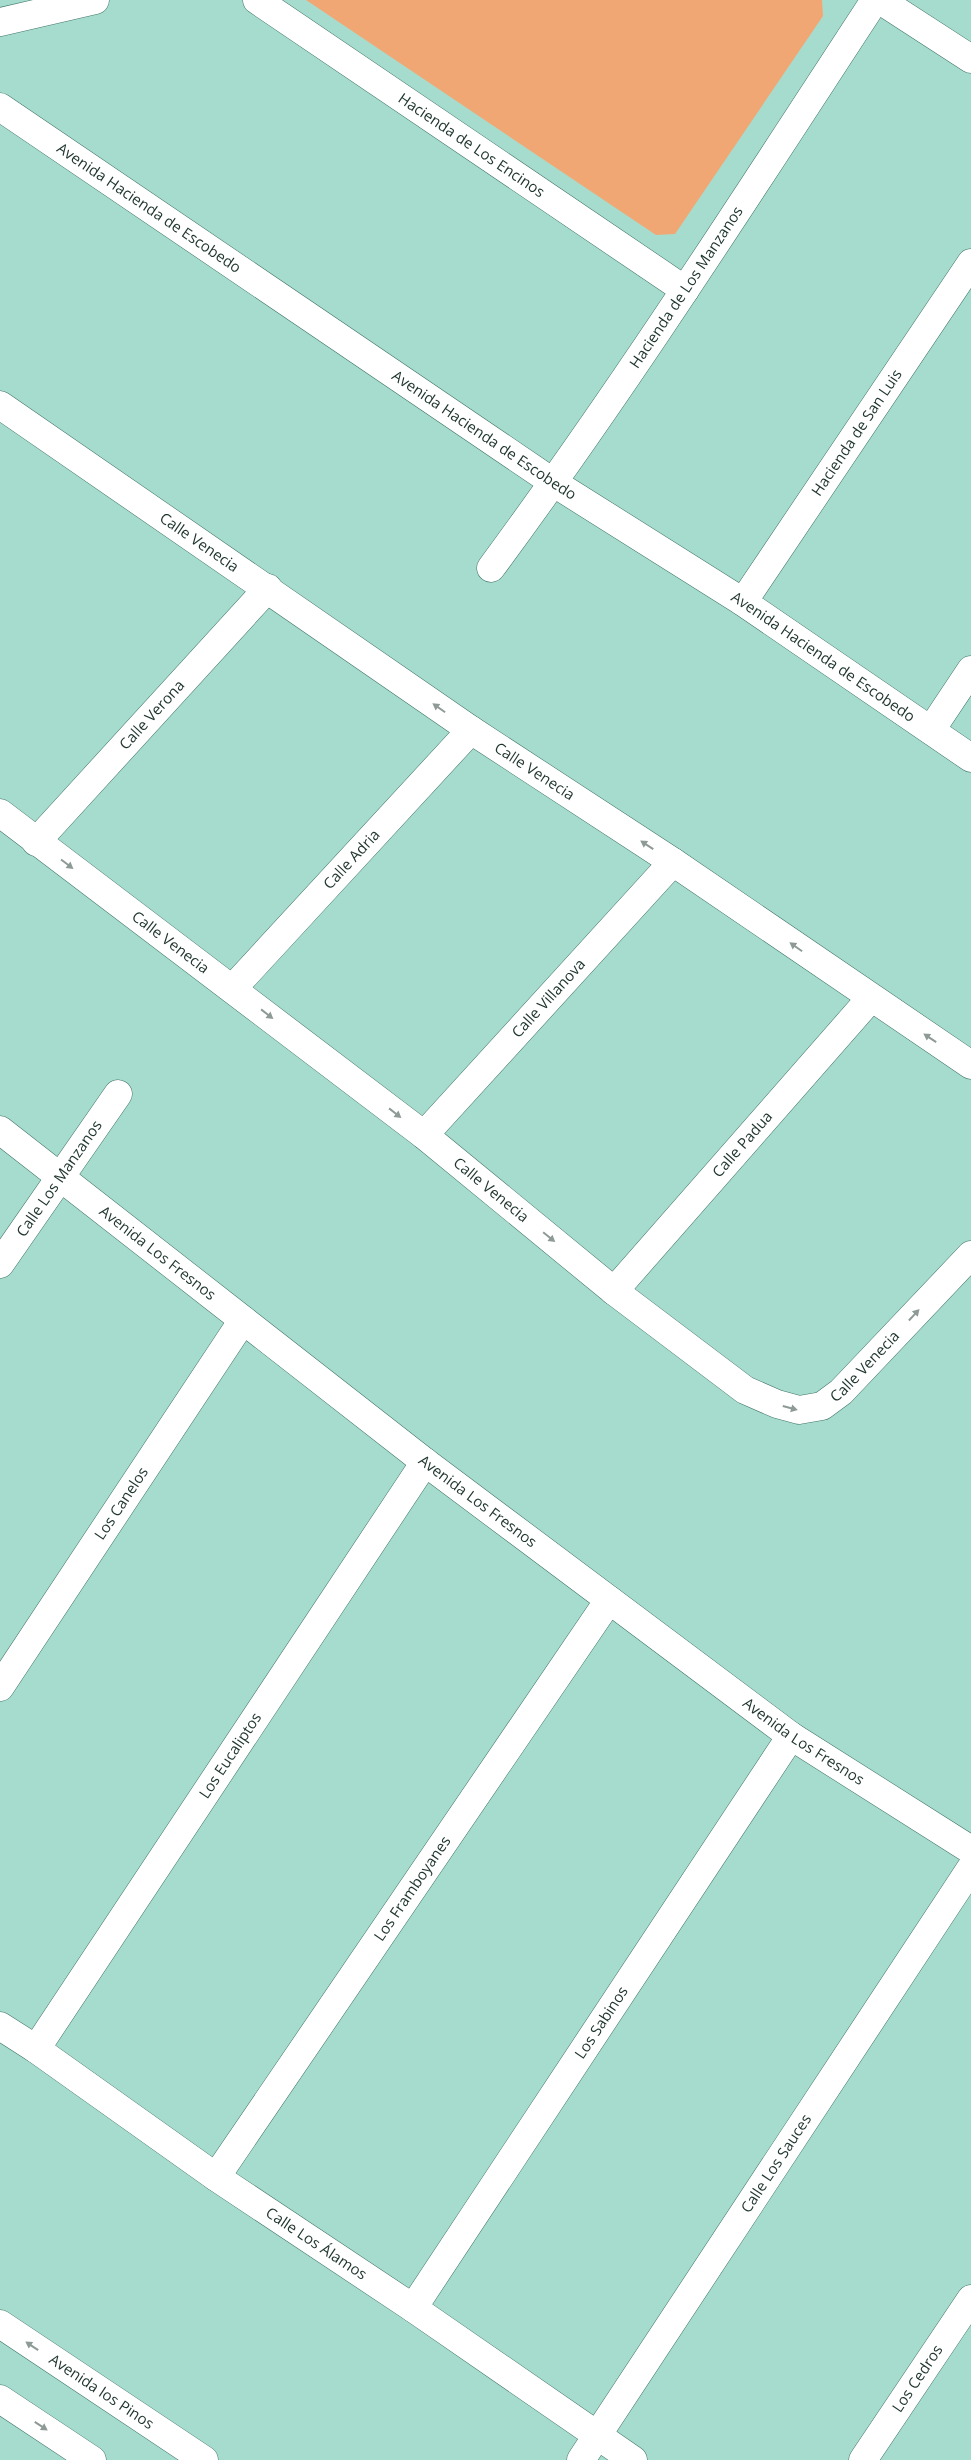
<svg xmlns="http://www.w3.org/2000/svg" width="971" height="2460" font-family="'Open Sans',sans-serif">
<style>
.green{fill:#f1a774}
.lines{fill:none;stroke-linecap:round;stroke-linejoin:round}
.minor-casing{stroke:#437669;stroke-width:29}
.minor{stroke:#fff;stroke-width:28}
.oneway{fill:#8e9a96}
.labels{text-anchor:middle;stroke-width:4;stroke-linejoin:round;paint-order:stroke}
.street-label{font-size:15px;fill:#1e342e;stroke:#b3e9da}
</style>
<rect width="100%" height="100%" fill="#a6dccd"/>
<path class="green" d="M306,0H822L823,16L675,234L656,235Z"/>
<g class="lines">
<g class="minor-casing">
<g id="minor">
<path id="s1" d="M257,0L685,290"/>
<path d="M880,0L971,59"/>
<path d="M0,22L95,0"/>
<path id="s2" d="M0,107L554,483L743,602L971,758"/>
<path id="s3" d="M0,405L471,730L673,862L971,1065"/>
<path id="s4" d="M491,568C627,384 750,191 875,0"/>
<path id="s5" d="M743,602L971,263"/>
<path d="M931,730L971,670"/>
<path id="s6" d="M0,813L424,1135L614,1291L745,1390L777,1404L799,1410L822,1406L841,1392L971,1255"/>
<path id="s7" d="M36,842L268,588"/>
<path id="s8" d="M233,988L471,730"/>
<path id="s9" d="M0,1130L425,1462L791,1736L971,1850"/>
<path id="s10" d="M424,1135L673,862"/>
<path id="s11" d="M0,1264L118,1094"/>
<path id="s12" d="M614,1291L870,999"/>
<path id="s13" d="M0,1687L243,1320"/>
<path id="s14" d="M0,2026L36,2049L216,2177L413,2308L633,2460"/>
<path id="s15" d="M36,2049L425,1462"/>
<path id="s16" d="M216,2177L609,1600"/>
<path id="s17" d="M413,2308L791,1736"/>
<path id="s18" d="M0,2324L204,2460"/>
<path d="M0,2399L92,2460"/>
<path id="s19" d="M581,2460L971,1868"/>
<path id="s20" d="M863,2460L971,2299"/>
</g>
</g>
<use href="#minor" class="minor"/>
</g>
<defs><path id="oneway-solid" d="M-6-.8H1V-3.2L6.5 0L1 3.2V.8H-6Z" transform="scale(1.25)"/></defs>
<g class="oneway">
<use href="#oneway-solid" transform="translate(439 708) rotate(-145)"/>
<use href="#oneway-solid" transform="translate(647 845) rotate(-147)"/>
<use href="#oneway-solid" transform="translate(67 864) rotate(37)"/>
<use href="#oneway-solid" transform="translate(796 947) rotate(-145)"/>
<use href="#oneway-solid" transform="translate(267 1014) rotate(38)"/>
<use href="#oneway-solid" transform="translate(930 1038) rotate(-146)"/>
<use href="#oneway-solid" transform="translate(395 1113) rotate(38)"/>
<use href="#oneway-solid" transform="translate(549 1237) rotate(39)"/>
<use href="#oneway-solid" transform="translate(914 1315) rotate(-47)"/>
<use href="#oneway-solid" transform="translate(790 1408) rotate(15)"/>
<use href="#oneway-solid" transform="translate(32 2346) rotate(-146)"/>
<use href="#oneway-solid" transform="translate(41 2426) rotate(33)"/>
</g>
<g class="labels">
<g class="street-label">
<text dy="5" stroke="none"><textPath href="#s1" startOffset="259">Hacienda de Los Encinos</textPath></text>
<text dy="5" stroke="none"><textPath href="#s2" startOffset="180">Avenida Hacienda de Escobedo</textPath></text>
<text dy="5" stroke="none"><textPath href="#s4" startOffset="342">Hacienda de Los Manzanos</textPath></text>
<text dy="5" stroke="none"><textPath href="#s5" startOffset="204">Hacienda de San Luis</textPath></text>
<text dy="5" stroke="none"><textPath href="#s2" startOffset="585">Avenida Hacienda de Escobedo</textPath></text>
<text dy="5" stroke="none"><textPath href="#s3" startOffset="242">Calle Venecia</textPath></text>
<text dy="5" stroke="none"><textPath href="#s2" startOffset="990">Avenida Hacienda de Escobedo</textPath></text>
<text dy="5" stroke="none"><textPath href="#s7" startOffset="172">Calle Verona</textPath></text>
<text dy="5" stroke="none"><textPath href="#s3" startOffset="648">Calle Venecia</textPath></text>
<text dy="5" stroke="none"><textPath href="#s8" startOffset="175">Calle Adria</textPath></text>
<text dy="5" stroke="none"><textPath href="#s6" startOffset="214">Calle Venecia</textPath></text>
<text dy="5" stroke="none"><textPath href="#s10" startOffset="185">Calle Villanova</textPath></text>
<text dy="5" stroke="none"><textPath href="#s12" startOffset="195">Calle Padua</textPath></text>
<text dy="5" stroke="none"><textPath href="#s11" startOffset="104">Calle Los Manzanos</textPath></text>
<text dy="5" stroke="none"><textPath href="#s6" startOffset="619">Calle Venecia</textPath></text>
<text dy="5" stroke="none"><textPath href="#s9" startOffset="200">Avenida Los Fresnos</textPath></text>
<text dy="5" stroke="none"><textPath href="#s6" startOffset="1082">Calle Venecia</textPath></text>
<text dy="5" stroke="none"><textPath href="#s9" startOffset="605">Avenida Los Fresnos</textPath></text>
<text dy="5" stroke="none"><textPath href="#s13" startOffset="220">Los Canelos</textPath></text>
<text dy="5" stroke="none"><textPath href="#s9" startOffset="1010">Avenida Los Fresnos</textPath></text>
<text dy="5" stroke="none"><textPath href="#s15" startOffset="352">Los Eucaliptos</textPath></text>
<text dy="5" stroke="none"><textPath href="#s16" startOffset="349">Los Framboyanes</textPath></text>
<text dy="5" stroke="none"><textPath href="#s17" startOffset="342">Los Sabinos</textPath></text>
<text dy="5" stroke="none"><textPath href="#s19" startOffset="355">Calle Los Sauces</textPath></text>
<text dy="5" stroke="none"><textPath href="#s14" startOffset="384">Calle Los Álamos</textPath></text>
<text dy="5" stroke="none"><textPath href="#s20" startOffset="98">Los Cedros</textPath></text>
<text dy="5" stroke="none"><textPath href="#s18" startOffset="122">Avenida los Pinos</textPath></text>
</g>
</g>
</svg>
